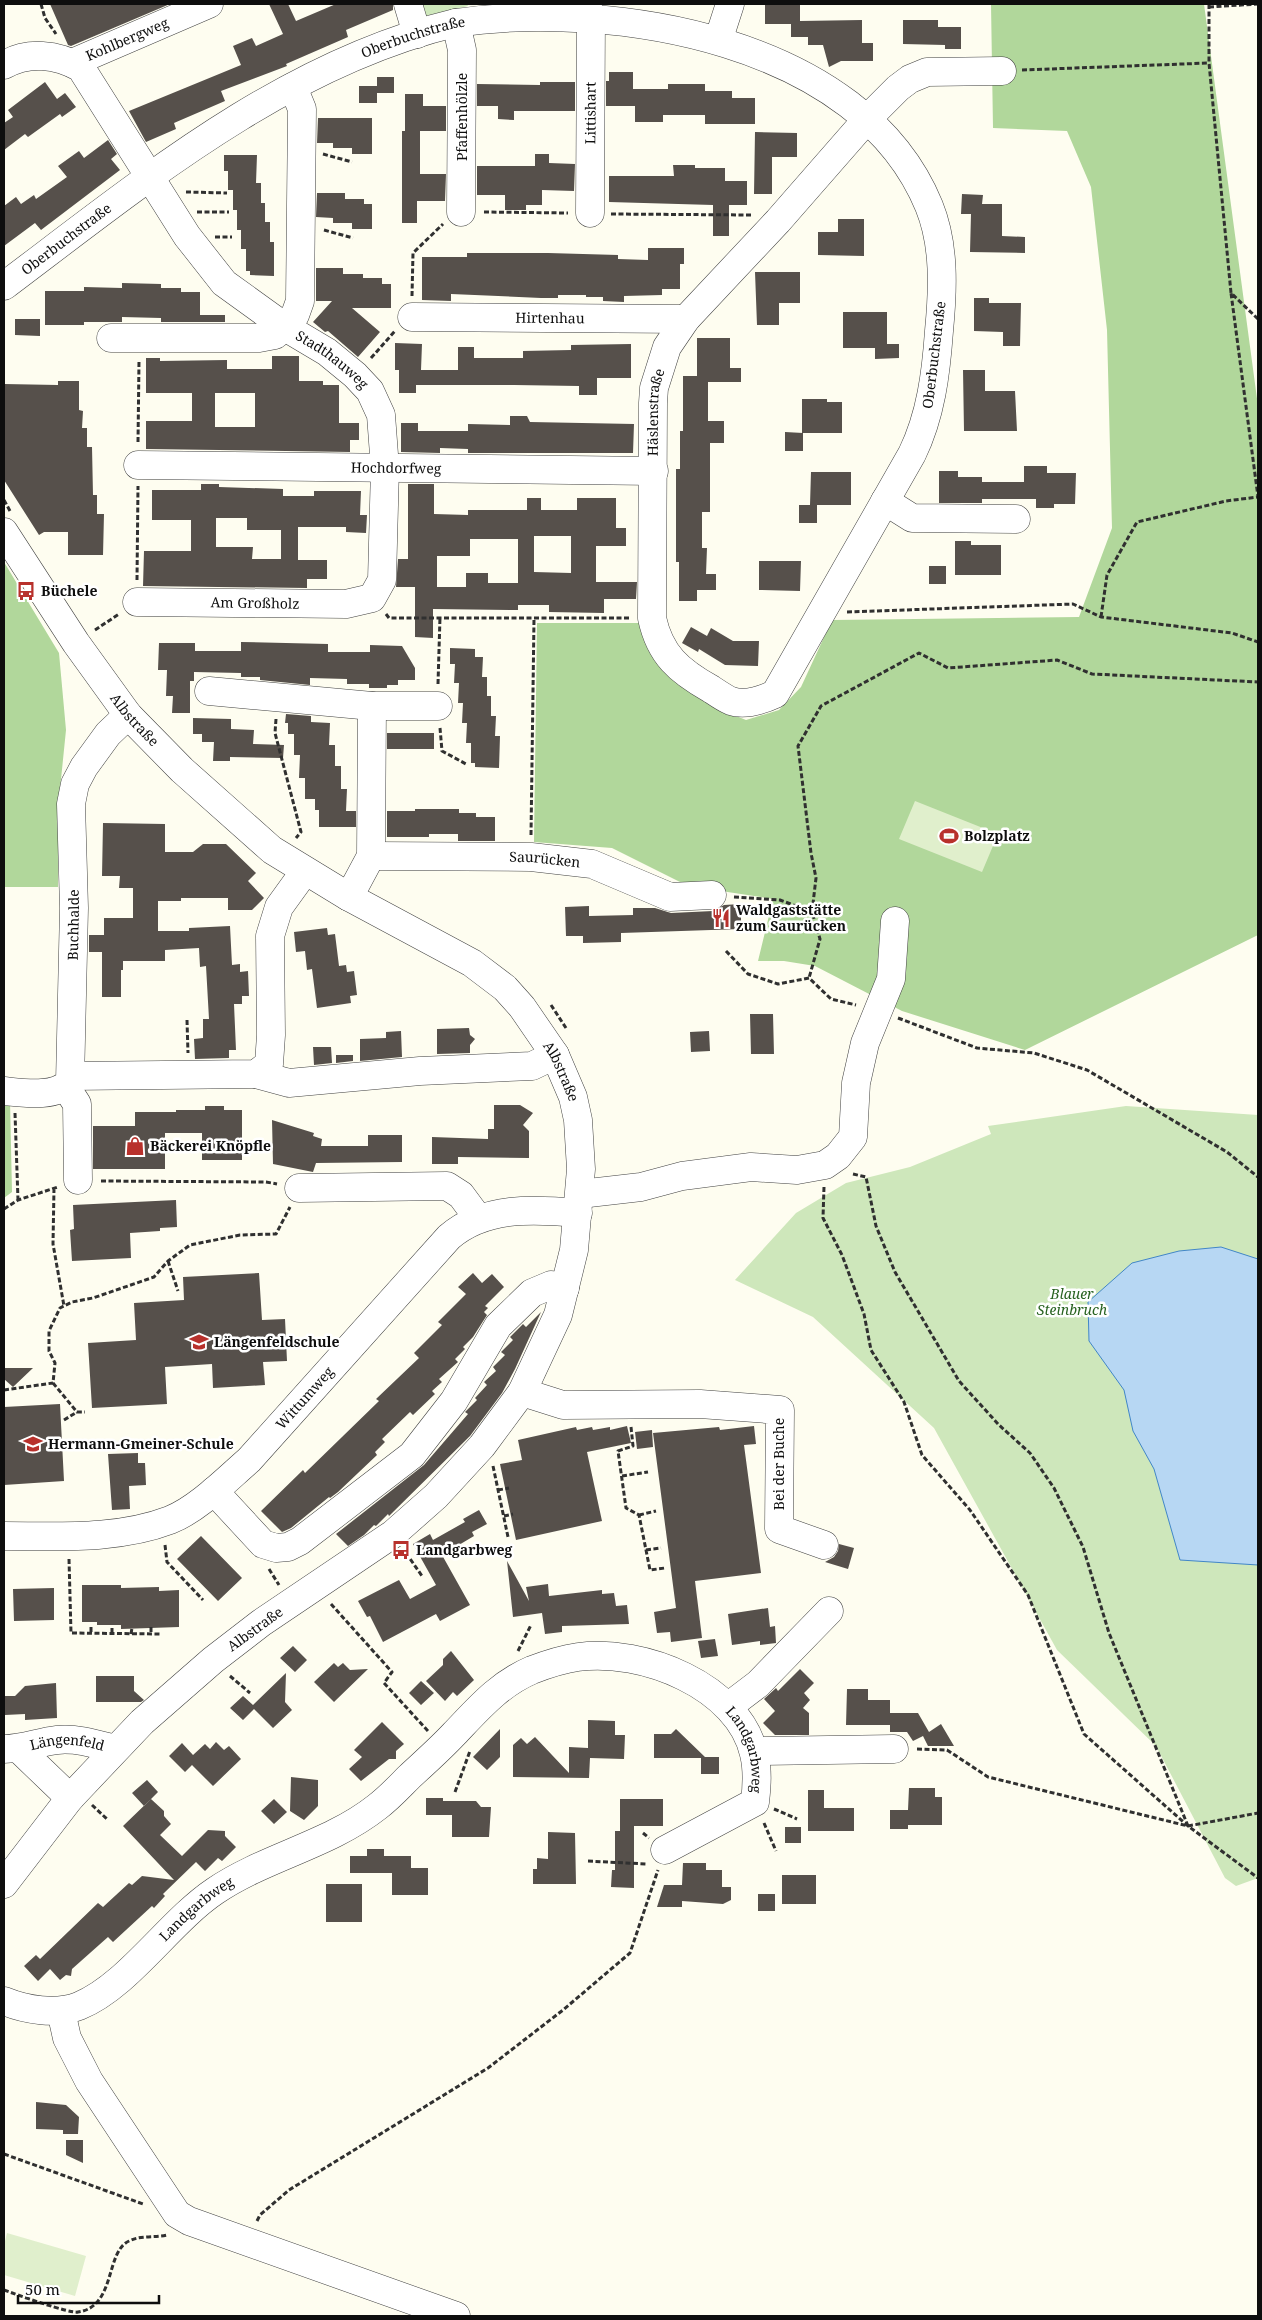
<svg xmlns="http://www.w3.org/2000/svg" width="1262" height="2320" font-family="'Noto Serif',serif">
<style>
.green{fill:#cee7bb}
.forest{fill:#b1d79b}
.pitch{fill:#e0efcc}
.water{fill:#b7d7f3;stroke:#4186c7}
.building{fill:#56504b;fill-rule:evenodd}
.lines{fill:none;stroke-linecap:round;stroke-linejoin:round}
.minor-casing{stroke:#414141;stroke-width:29}
.path{stroke:#303030;stroke-width:3;stroke-dasharray:5 2.5;stroke-linecap:butt}
.minor{stroke:#fff;stroke-width:28}
.labels{text-anchor:middle;stroke-width:5;stroke-linejoin:round;paint-order:stroke}
.street-label{font-size:14px;fill:#0e0e0e;stroke:#fff}
.poi-label{font-size:14px;font-weight:bold;fill:#0e0e0e;stroke:#fff;text-anchor:start}
.park-label{font-size:14px;font-style:italic;fill:#296321;stroke:#fff}
</style>
<rect width="100%" height="100%" fill="#fefdf0"/>
<path class="green" d="M417,4H467L468,6L422,17Z
M1126,1106L1258,1115V1878L1236,1886L1225,1878L1156,1746L1057,1650L934,1428L813,1317L735,1280L796,1213L846,1183L910,1167L991,1134L988,1126Z"/>
<path class="forest" d="M991,4H1204L1258,406V935L1025,1050L902,1011L815,966L784,961H758L773,899L688,886L612,848L534,842L537,623H642L726,712L746,720L779,710L801,687L832,620L1079,617L1112,528L1107,330L1091,187L1067,131L993,128Z
M4,562L59,653L66,730L58,809V887H4Z
M10,1100L12,1192L4,1198V1101Z"/>
<path class="pitch" d="M915,801L998,834L982,872L899,839Z
M7,2233L86,2256L75,2296L4,2275V2245Z"/>
<path class="water" d="M1221,1247L1258,1259V1565L1180,1560L1154,1469L1133,1431L1124,1390L1089,1341L1088,1302L1132,1263L1179,1251Z"/>
<path class="building" d="M50,4H170L71,46L68,45Z
M269,4H288L296,21L336,4H393V10L346,30L348,37L286,64L287,66L221,91L225,101L174,123L176,129L146,142L129,111L241,65L233,46L252,38L256,46L283,34Z
M765,4H800V21L862,20V43H873V61H841L829,67L823,45H808V37H791V24H765Z
M903,20H938V27H961V49H945V45L903,44Z
M609,72H633V89H668V84H705V91H732V98H755V124H705V115H663V122H635V106H606V81H609Z
M377,77H394V93H377V103H359V86H377Z
M45,82L57,99L65,93L76,107L62,117L60,114L28,137L25,134L4,150V123L13,117L8,110Z
M540,82H575V111H514V120L498,119V106H477V84L540,85Z
M405,94H423V106H446V131H420V174H446L445,201H417V223H402V131H405Z
M318,118H372V154H352V148H333V143H317Z
M755,132L797,133V157H772V194H754Z
M108,140L117,154L111,159L120,170L41,230L35,223L4,246V206L16,197L21,204L34,195L36,199L67,177L58,166L79,151L84,158Z
M535,154H549V163L575,164L574,191L542,190V205H526V210H505V195H477V166H535Z
M224,155H257L256,183H261V203H265V222H270V242H274V276L250,275V271H246V249H241V230H237V210H233V190H228V171H224Z
M673,165H695V168H725V181H747V205H729V236H713V205L609,202V176H674Z
M317,193H345V199H364V204H372V229H352V223H333V218L316,217Z
M962,194L983,195L982,204H1002V236L1025,237V253L970,252L971,214H961Z
M838,219H864V256L818,255V232H838Z
M648,248H684V264H680V289H662V295L624,296V302L603,301V297H586V295H558V298H541L451,294V301L422,300V257H467V253H548L618,255V259L648,260Z
M316,268H343V274H363V278H382V284H391V308H352L380,332L358,357L328,331L325,332L313,322L332,301H316Z
M755,272H800V303H779V325H757Z
M122,283L161,284V288H181V292H200V322H161V318L122,317V322H84V325H45V291H84V287L122,288Z
M974,298H989V303H1021L1020,346H1003V332L974,331Z
M843,312H887V344H899V358L875,359V348H843Z
M200,315H225V322H200Z
M15,319H40V336L15,335Z
M697,338H730V368H741V382H708V421H724V443H710V512H702V548H707L706,574H716V590H697V601H679V562H676V469H680V431H683V376H697Z
M395,343L422,344L421,370H458V347H474V358H523V351L571,350V345L631,344V378H597V395H579V386L514,385H416V393H399V370H395Z
M272,356H299V381H323V385H339V423H359V440H350V452L146,449V421H192V393H146V358H160V361L227,360V369H272ZM215,393H255V427H215Z
M963,370H985V391H1015L1017,431H964Z
M58,381H79V410L83,411L82,428H87V447H92L93,495H97V514H104L103,555H68V532H44L39,535L4,480V384L58,385Z
M802,399H827V402H842V433H802Z
M510,416H527L530,422L634,424L633,453H468V449L440,448V453L401,452V423H418V431H468V424L510,425Z
M785,432L803,433V451H785Z
M1024,466H1047V473H1076L1075,504H1054V508H1036V499H982V503H939V471H958V477H982V482H1024Z
M811,472H851V505H810Z
M201,484H219V487L283,489V496H314V491H361L360,515H367L366,533L346,532V527H298V560H327V579H307V588L143,586L144,551H191V520H152V490H201ZM216,518H247V530H281V559H252L253,547H216Z
M408,484H434V514L468,515V510H527V498H541V510H577V498H616V528H626V546H596V582H637L636,599H604V613L549,612V605H518V610L433,609V638L415,637V587H396L398,559H408ZM534,536H571V573L534,572ZM470,539H518V583H488V573H466V587H437V556H470Z
M799,505H817V523H799Z
M955,541H971V545H1001V575H955Z
M759,561H801L800,591L759,590Z
M929,566H946V584H929Z
M691,627L707,636L711,628L733,641H759L758,666L725,665L699,649L698,652L682,643Z
M241,642L328,644V652H370V645L402,646L415,668V680H398V685H387V688H369V684H347V679L310,678V685L260,680V677H241V673L194,672V681H190V713H172L173,696H166L167,670H158L159,643H195V651H241Z
M450,648L475,649V657H483L482,677H487V696H491V716H496L495,736H500L499,768L475,767V763H471V743H466L467,723H462L463,703H458L459,683H454L455,664H450Z
M286,714L311,716V722L330,723L329,745H335V766H341V789H347L346,811H356V827H319V810H315V799H305V778H299L300,755H294V734H288V723H285Z
M193,718L231,719V729L254,730L253,744L284,745L283,758L230,757V761H213L214,742H202V734H193Z
M387,733H434V749H387Z
M415,809H459V813H476V817H495V841H458V834H429V837H387V811H415Z
M103,823L165,824V852H193L203,844H226L256,873L248,881L264,898L252,910H228V898H181V901H158V931H189V928L230,926L232,965L240,964V972L248,971L249,996H242V1004H234L236,1050H229V1058L195,1059L194,1039L203,1038V1019H209L206,966L200,967L199,948L165,950V961H123V970H121V997H102V952H89V935H104V918H133V888H119L120,876H102Z
M741,904V929L621,933V942L583,943V936H566L565,907L589,906V916L633,915V908H655L671,913L713,911L724,905Z
M327,928L328,935L335,934L339,966L346,965L347,972L354,971L357,995L350,996L351,1003L317,1008L312,969L307,970L305,951L296,952L294,932Z
M750,1014H773L774,1054H751Z
M469,1028L470,1035L475,1039L470,1045V1053L437,1054V1029Z
M401,1031L402,1057L360,1061V1039L386,1038V1032Z
M709,1031L710,1051L691,1052L690,1032Z
M313,1047H331L332,1063L314,1065Z
M336,1055H353V1061L336,1063Z
M494,1105H520L533,1113L523,1125L529,1131V1158L458,1157V1164H432V1137L488,1139V1129H494Z
M205,1106H224V1110H242V1160H202V1133H165V1169H93V1126H135V1112H176V1110H205Z
M272,1120L314,1133L313,1136L322,1139L321,1146H368V1135H402V1162L316,1163L313,1172L273,1164Z
M176,1200L177,1227L160,1228V1231L130,1233L131,1258L72,1261L70,1230L74,1229L73,1205Z
M259,1273L262,1320L285,1319L287,1361L263,1362L265,1385L213,1388L212,1364L165,1367L167,1404L92,1408L88,1343L136,1340L134,1303L184,1300L183,1277Z
M473,1273L482,1283L492,1274L504,1287L485,1306L488,1308L484,1312L487,1315L473,1337L463,1347L465,1349L455,1359L458,1362L439,1379L442,1382L432,1391L435,1394L413,1415L410,1412L382,1439L385,1442L375,1452L377,1455L338,1492L330,1498L329,1497L291,1528L282,1532L261,1511L303,1470L305,1473L379,1401L376,1399L419,1358L414,1353L442,1325L438,1322L466,1294L458,1287Z
M541,1312L515,1369L502,1393L470,1436L389,1516L388,1514L376,1526L374,1525L364,1535L348,1546L336,1534L424,1465L468,1414L465,1412L477,1400L475,1398L487,1385L484,1382L496,1371L493,1367L505,1355L501,1352L513,1340L510,1337L523,1324L526,1327Z
M4,1368H33L13,1387L4,1379Z
M60,1404L64,1481L4,1485V1407Z
M627,1426L631,1443L587,1452L602,1521L516,1540L500,1464L522,1460L518,1440L576,1427L577,1430L592,1427L593,1430L610,1427V1430Z
M754,1426L756,1444L744,1445L761,1573L695,1581L702,1638L671,1642L670,1632L657,1633L654,1612L676,1608L653,1433L719,1427L720,1430Z
M652,1430L653,1447L637,1449L635,1432Z
M138,1453V1463H145L146,1485L129,1486L130,1509L112,1510L108,1454Z
M479,1510L487,1524L472,1532L474,1536L442,1555L470,1605L440,1621L436,1614L383,1642L370,1616L367,1617L358,1601L399,1580L410,1599L436,1585L413,1544L430,1534L433,1540L465,1522L463,1519Z
M201,1536L242,1578L218,1601L177,1559Z
M839,1544L854,1548L848,1569L825,1562L834,1557L838,1551Z
M507,1561L529,1601L526,1587L548,1584L549,1596L602,1590V1594L614,1593L616,1606L627,1605L629,1624L562,1626V1632L545,1634L542,1613L513,1617Z
M82,1585H121V1588L159,1587V1591L179,1590V1627L121,1629V1625H97V1622H82Z
M54,1588V1620L14,1621L13,1589Z
M768,1608L770,1627L775,1626L776,1643L760,1645V1641L732,1645L728,1614Z
M715,1639L718,1656L701,1658L698,1641Z
M293,1646L307,1660L295,1672L280,1658Z
M451,1651L474,1680L457,1696L453,1692L445,1701L426,1681L443,1665V1659Z
M334,1663L338,1667L343,1663L350,1670L368,1669L334,1702L314,1682Z
M800,1669L814,1683L804,1693L810,1700L803,1708L809,1713V1735H775L763,1723L775,1711L764,1699L776,1688L778,1691Z
M286,1673L285,1702L292,1710L273,1728L254,1709L243,1720L230,1708L243,1696L253,1705Z
M96,1676H134V1691L144,1700L141,1702H96Z
M421,1681L434,1693L421,1705L409,1693Z
M56,1683L57,1718L25,1720V1714L5,1715V1696H15L25,1686Z
M847,1689H868V1700H890V1713H918L929,1732L941,1724L954,1746H928L923,1736L913,1741L907,1732H890V1725H846Z
M588,1720L615,1721V1735H625L624,1759L590,1758L589,1778L513,1777V1745L521,1738L527,1744L535,1737L569,1773V1747L588,1748Z
M382,1722L404,1744L396,1751V1759H389L361,1781L349,1769L362,1757L354,1750Z
M500,1729V1757L487,1770L473,1757Z
M676,1729L705,1757H719V1774H701V1758H654V1734H671Z
M216,1742L224,1750L229,1746L241,1759L213,1786L192,1765L185,1772L169,1756L182,1743L193,1755L205,1744L210,1749Z
M291,1777L318,1780V1806L304,1820L290,1811Z
M147,1780L158,1792L144,1806L132,1793Z
M909,1788H935V1797H942V1825H908V1829H890V1810H908Z
M808,1790H824V1808H854V1831H808Z
M426,1798H443V1801H476L481,1807H491L489,1837H452V1815H426Z
M151,1799L164,1811V1816L171,1824L160,1835L182,1856L208,1830L225,1831V1836L236,1847L222,1861L218,1858L205,1871L196,1862L163,1894L165,1896L154,1908L152,1906L113,1942L108,1937L72,1969L71,1976L66,1975L60,1980L50,1969L38,1981L24,1966L36,1955L40,1959L98,1903L103,1907L129,1883L132,1885L142,1876L174,1880L123,1826Z
M274,1799L287,1812L274,1824L261,1811Z
M620,1799H663V1826H634V1888L611,1887L612,1870H615V1831H620Z
M785,1827H801V1843H785Z
M548,1832L575,1833L576,1884H533V1869H537V1858L548,1859Z
M367,1849H384V1856H411V1868H428V1895H392V1873H350V1856H367Z
M683,1863H706V1870H722V1887H731V1900L723,1904L682,1901V1907H657L664,1885H682Z
M782,1875H816V1904H782Z
M326,1884H362V1922H326Z
M758,1894H775V1911H758Z
M36,2102L66,2105L79,2117L78,2134H63V2130L36,2129Z
M66,2140H83V2163L66,2155Z"/>
<g class="lines">
<g class="minor-casing">
<g id="minor">
<path d="M408,4L417,34"/>
<path d="M456,23L462,50L461,212"/>
<path d="M720,35L730,4"/>
<path id="s1" d="M72,63L209,4"/>
<path id="s2" d="M4,65C28,51 57,54 81,68L187,236L224,283L285,327L327,352L355,375L370,391L381,415L385,468L382,580L372,598L346,604L137,602"/>
<path id="s3" d="M590,213L591,14"/>
<path id="s4" d="M4,286C141,183 284,64 455,23C614,0 861,40 929,206C945,245 943,290 939,331C936,373 931,415 912,454L775,694C762,700 745,706 731,701C724,698 717,693 711,689C679,671 660,655 652,618L653,403L654,388L667,347L686,319L778,221L868,118L898,88L910,79L927,72L1002,71"/>
<path id="s5" d="M412,317L686,319"/>
<path d="M111,338H259L275,335L295,315L300,301L302,109L293,87"/>
<path id="s6" d="M138,465L654,471"/>
<path d="M885,501L912,518L1016,519"/>
<path id="s7" d="M4,532L76,643L128,715L182,770L272,850L349,897L472,963L505,988L522,1007L555,1055L573,1097L578,1120L581,1169L574,1250L558,1315L522,1392L482,1446L436,1496L393,1534L261,1623L213,1660L142,1722L70,1798L4,1884"/>
<path d="M209,691L372,706H438"/>
<path id="s8" d="M371,856L531,857L592,864L670,897L712,895"/>
<path d="M349,897L371,856L372,706"/>
<path d="M256,1074L289,1083L420,1071L532,1066L555,1055"/>
<path d="M71,1076L256,1074L269,1064L271,1035L270,936L279,907L305,871"/>
<path d="M66,1087L77,1104L78,1180"/>
<path id="s9" d="M4,1091C24,1093 55,1098 70,1082L74,908L71,804L75,784L84,767L108,734L128,715"/>
<path d="M299,1188L447,1186L461,1195L478,1218"/>
<path d="M580,1194L641,1187L682,1176L751,1167L797,1170L825,1165L838,1156L853,1137L856,1083L865,1043L891,979L895,921"/>
<path d="M522,1392L563,1405L700,1404L780,1410L779,1529L824,1545"/>
<path d="M214,1491L263,1544L276,1548L288,1547L300,1541L412,1455L454,1401L498,1326L532,1293L551,1285L565,1288"/>
<path id="s10" d="M4,1536C59,1536 118,1540 170,1520C198,1509 227,1479 249,1460L449,1237C485,1206 534,1209 578,1213"/>
<path d="M729,1706L758,1684L829,1611"/>
<path id="s11" d="M4,1749C23,1749 39,1742 57,1740C77,1738 96,1744 115,1749"/>
<path d="M19,1749L70,1798"/>
<path d="M754,1751L894,1749"/>
<path id="s12" d="M4,2001C26,2010 56,2015 79,2006C128,1986 169,1922 215,1891C265,1857 329,1845 377,1807C389,1798 399,1787 409,1777C424,1763 440,1749 454,1734C478,1709 499,1684 532,1670C545,1665 564,1659 578,1657C642,1648 739,1686 754,1754C758,1770 757,1785 755,1802L665,1850"/>
<path d="M61,2011L67,2038L89,2081L177,2214L189,2221L456,2316"/>
</g>
</g>
<path class="path" d="M41,4L45,18L56,34
M1209,4V63L1231,293L1258,319
M1209,7L1258,4
M1022,70L1209,63
M323,154L352,162
M186,192L227,193
M197,212H229
M484,212L568,213
M611,214L753,215
M324,230L353,238
M215,237H232
M412,296L413,253L443,224
M371,358L395,331
M138,442L139,361
M4,500L10,511
M137,580L138,486
M847,612L1073,604L1101,617L1232,633L1258,642
M386,614L389,618H630
M1101,617L1107,575L1137,522L1226,501L1258,497L1231,293
M95,630L119,614
M438,684L440,617
M276,719L275,733L301,832L296,838
M440,728L442,751L466,764
M531,835L534,619
M734,897L780,900L812,912L820,939L809,978
M812,912L816,878L811,853L798,746L821,706L919,653L948,668L1057,660L1092,674L1258,682
M726,951L748,974L778,984L809,978L831,999L856,1005
M551,1005L566,1028
M898,1018L977,1048L1034,1053L1087,1070L1227,1152L1258,1177
M187,1020L188,1053
M15,1113L18,1200
M853,1174L866,1177L876,1226L895,1272L959,1381L999,1425L1030,1453L1054,1488L1083,1547L1109,1633L1188,1826
M101,1181L266,1182L277,1184
M824,1187L823,1218L842,1255L864,1314L871,1350L904,1402L922,1455L970,1510L1028,1595L1084,1734L1188,1826L1258,1878
M54,1188L53,1244L64,1306
M4,1209L18,1200L58,1187
M168,1261L178,1291
M53,1383L77,1412H85
M4,1390L53,1383L55,1363L49,1351V1331L60,1308L72,1302L93,1298L154,1277L168,1261L190,1245L240,1235L276,1234L290,1207
M64,1420L77,1412
M631,1427L633,1446L618,1451L626,1508L639,1515L650,1570L665,1568
M493,1466L508,1537
M622,1476L648,1472
M498,1490L509,1488
M639,1515L656,1511
M504,1516L513,1514
M165,1545L167,1562L203,1600
M646,1550L661,1548
M406,1553L422,1576
M69,1559L71,1633L160,1634
M269,1569L279,1585
M331,1604L392,1672L384,1683L428,1731
M91,1627V1633
M151,1627V1634
M112,1628V1633
M131,1634L132,1628
M518,1651L531,1625
M230,1676L250,1693
M917,1749L947,1750L988,1777L1188,1826L1258,1813
M455,1792L470,1751
M92,1805L108,1820
M774,1809L797,1819
M764,1823L776,1851
M643,1833L649,1838
M588,1861L647,1864
M4,2154L143,2204
M257,2221L260,2215L289,2190L488,2068L563,2010L630,1953L658,1870
M4,2290C15,2294 70,2314 78,2312C116,2307 105,2252 129,2241C141,2235 154,2238 167,2235"/>
<use href="#minor" class="minor"/>
</g>
<defs>
<g id="bus-bare" transform="scale(1.5)"><path d="M-5-6H5V4H4V6H2V4H-2V6H-4V4H-5ZM-3.5-4V0h7V-4ZM-3.5 1.2v1.5H-2V1.2ZM2 1.2v1.5H3.5V1.2Z" fill="#b8312c" stroke="#fff" stroke-width="2.5" paint-order="stroke"/></g>
<g id="stadium-bare" transform="scale(1.5)"><path d="M0-5a6.5 5 0 1 0 0 10a6.5 5 0 1 0 0-10ZM-3.5-1.8h7v3.6h-7Z" fill="#b8312c" stroke="#fff" stroke-width="2.5" paint-order="stroke"/></g>
<g id="restaurant-bare" transform="scale(1.5)"><path d="M-5-6h1v4h1v-4h1v4h1v-4h1v5L-1.5 .5V6h-2V.5L-5-1ZM5-6V6H3V1.5H1.5Q1.5-4 5-6Z" fill="#b8312c" stroke="#fff" stroke-width="2.5" paint-order="stroke"/></g>
<g id="shop-bare" transform="scale(1.5)"><path d="M-5-2.5h2.3a2.7 3.5 0 0 1 5.4 0H5L5.5 6h-11ZM-1.5-2.5h3a1.5 2.3 0 0 0-3 0Z" fill="#b8312c" stroke="#fff" stroke-width="2.5" paint-order="stroke"/></g>
<g id="school-bare" transform="scale(1.5)"><path d="M0-5L7-2L0 1L-7-2ZM-4 1L0 2.5L4 1V4Q0 6-4 4Z" fill="#b8312c" stroke="#fff" stroke-width="2.5" paint-order="stroke"/></g>
</defs>
<g fill-rule="evenodd">
<use href="#bus-bare" x="26" y="591"/>
<use href="#stadium-bare" x="949" y="836"/>
<use href="#restaurant-bare" x="721" y="918"/>
<use href="#shop-bare" x="135" y="1146"/>
<use href="#school-bare" x="199" y="1342"/>
<use href="#school-bare" x="33" y="1444"/>
<use href="#bus-bare" x="401" y="1550"/>
</g>
<g class="labels">
<g class="street-label">
<text dy="5" stroke="none"><textPath href="#s1" startOffset="60">Kohlbergweg</textPath></text>
<text dy="5" stroke="none"><textPath href="#s4" startOffset="482">Oberbuchstraße</textPath></text>
<text dy="5" stroke="none"><textPath href="#s3" startOffset="100">Littishart</textPath></text>
<text transform="translate(462 117) rotate(-90)" y="5">Pfaffenhölzle</text>
<text dy="5" stroke="none"><textPath href="#s4" startOffset="78">Oberbuchstraße</textPath></text>
<text dy="5" stroke="none"><textPath href="#s5" startOffset="138">Hirtenhau</textPath></text>
<text transform="translate(934 355) rotate(-83)" y="5">Oberbuchstraße</text>
<text dy="5" stroke="none"><textPath href="#s2" startOffset="472">Stadthauweg</textPath></text>
<text dy="5" stroke="none"><textPath href="#s4" startOffset="1969">Häslenstraße</textPath></text>
<text dy="5" stroke="none"><textPath href="#s6" startOffset="258">Hochdorfweg</textPath></text>
<text transform="translate(255 603) rotate(1)" y="5">Am Großholz</text>
<text dy="5" stroke="none"><textPath href="#s7" startOffset="229">Albstraße</textPath></text>
<text dy="5" stroke="none"><textPath href="#s8" startOffset="174">Saurücken</textPath></text>
<text dy="5" stroke="none"><textPath href="#s9" startOffset="226">Buchhalde</textPath></text>
<text dy="5" stroke="none"><textPath href="#s7" startOffset="791">Albstraße</textPath></text>
<text dy="5" stroke="none"><textPath href="#s10" startOffset="351">Wittumweg</textPath></text>
<text transform="translate(779 1464) rotate(-90)" y="5">Bei der Buche</text>
<text transform="translate(255 1629) rotate(-36)" y="5">Albstraße</text>
<text dy="5" stroke="none"><textPath href="#s11" startOffset="64">Längenfeld</textPath></text>
<text dy="5" stroke="none"><textPath href="#s12" startOffset="905">Landgarbweg</textPath></text>
<text dy="5" stroke="none"><textPath href="#s12" startOffset="230">Landgarbweg</textPath></text>
</g>
<g class="poi-label">
<text x="41" y="596">Büchele</text>
<text x="964" y="841">Bolzplatz</text>
<text x="736" y="915">Waldgaststätte<tspan x="736" dy="16">zum Saurücken</tspan></text>
<text x="150" y="1151">Bäckerei Knöpfle</text>
<text x="214" y="1347">Längenfeldschule</text>
<text x="48" y="1449">Hermann-Gmeiner-Schule</text>
<text x="416" y="1555">Landgarbweg</text>
</g>
<g class="park-label">
<text x="1072" y="1299">Blauer<tspan x="1072" dy="16">Steinbruch</tspan></text>
</g>
</g>
<rect width="1262" height="2320" fill="none" stroke="#0e0e0e" stroke-width="10"/>
<path d="M18 2295v8h141v-8" fill="none" stroke="#0e0e0e" stroke-width="2.5"/>
<text x="25" y="2295" font-size="15" fill="#0e0e0e" stroke="#ffffff" stroke-width="4" paint-order="stroke">50 m</text>
</svg>
